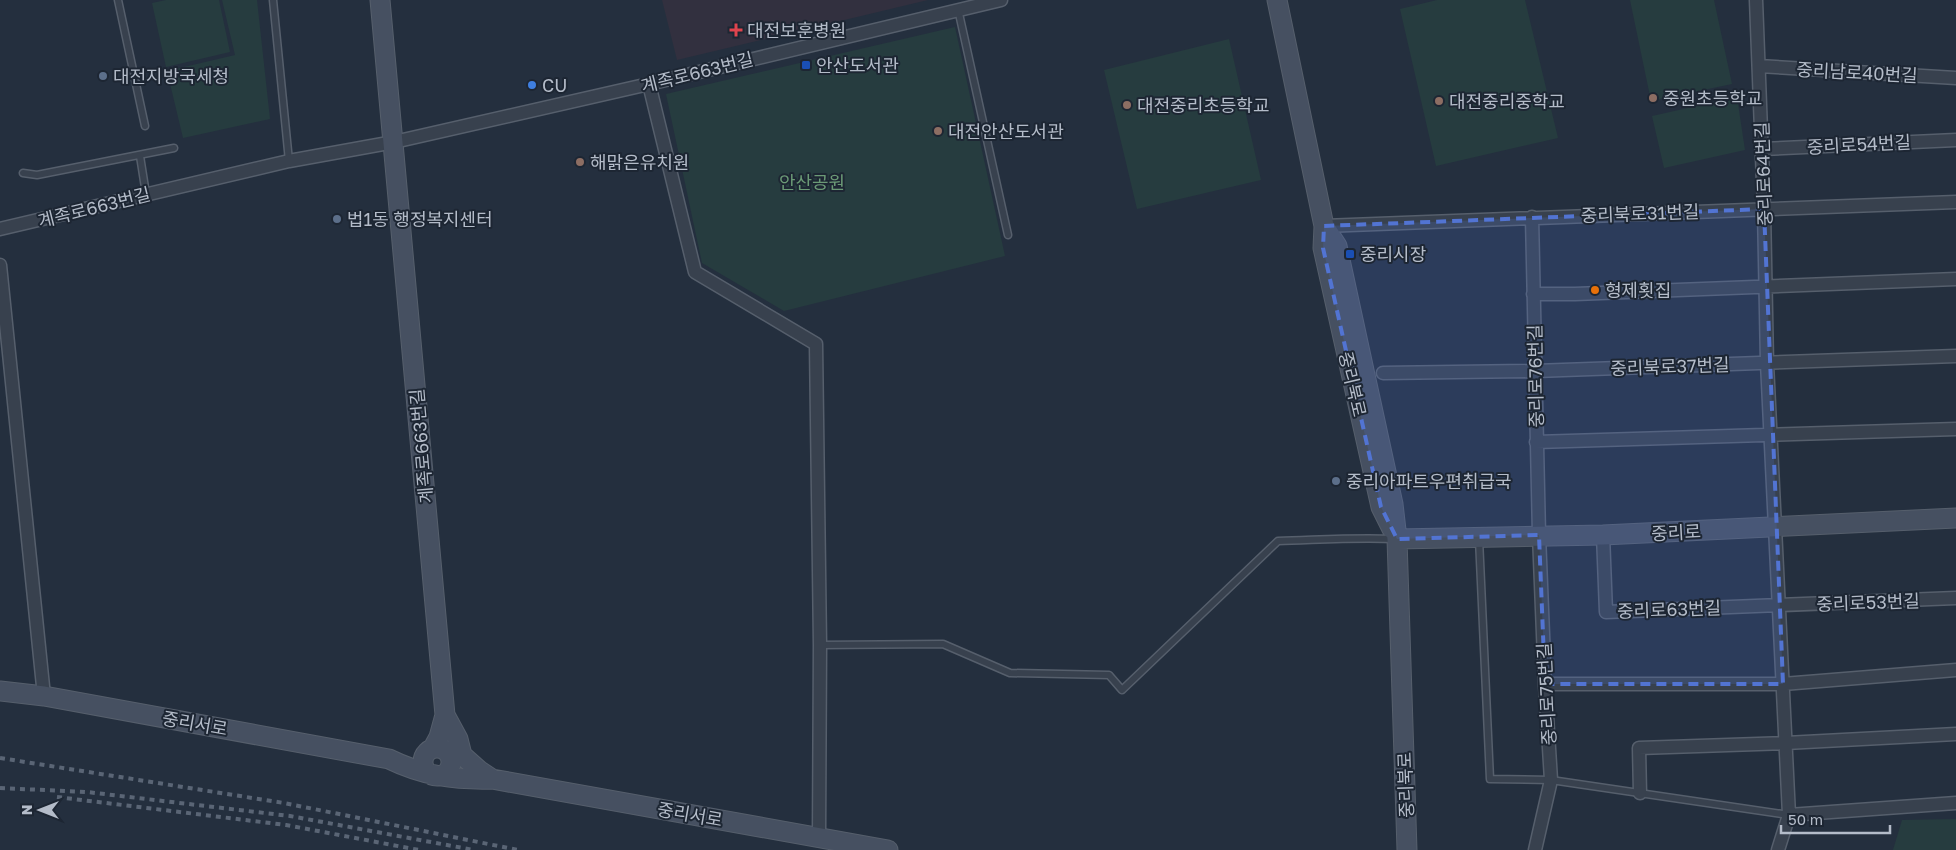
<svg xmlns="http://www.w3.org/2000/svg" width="1956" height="850" font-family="'Golos Text','Noto Sans KR',sans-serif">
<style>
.medical{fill:#32303f}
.green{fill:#263c3f}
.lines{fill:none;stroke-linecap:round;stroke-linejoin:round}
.lane-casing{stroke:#565f6c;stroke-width:9}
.street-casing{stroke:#565f6c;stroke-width:15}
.secondary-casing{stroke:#565f6c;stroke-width:21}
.lane{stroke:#38414e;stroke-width:6}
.street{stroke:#38414e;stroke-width:12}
.secondary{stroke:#465061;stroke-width:19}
.rail{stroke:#5a6575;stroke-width:4;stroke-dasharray:5 5;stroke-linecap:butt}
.marked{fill:#5274d3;fill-opacity:0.2;stroke:#5274d3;stroke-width:4;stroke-dasharray:10 6;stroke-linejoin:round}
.health-dot{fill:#e0444e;stroke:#1d2633;stroke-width:2}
.transit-dot{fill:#1a4fb4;stroke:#1d2633;stroke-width:2}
.service-dot{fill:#5c6f8a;stroke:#1d2633;stroke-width:2}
.shop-dot{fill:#3f7fe0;stroke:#1d2633;stroke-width:2}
.education-dot{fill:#8d6e63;stroke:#1d2633;stroke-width:2}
.food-dot{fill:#e8710a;stroke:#1d2633;stroke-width:2}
.labels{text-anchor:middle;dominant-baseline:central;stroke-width:4;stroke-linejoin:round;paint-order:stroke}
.poi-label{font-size:18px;fill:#b4bcc9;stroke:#1d2633;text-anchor:start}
.street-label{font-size:18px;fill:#b4bcc9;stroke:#1d2633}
.park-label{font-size:18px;fill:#6b9a76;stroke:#1d2633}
</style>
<rect width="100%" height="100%" fill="#242f3e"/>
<path class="medical" d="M662,0H928L677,60Z"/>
<path class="green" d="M166,0H219L230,52L166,67L152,3Z
M222,0H257L270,119L183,138L167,71L235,55Z
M1437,0H1525L1558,138L1436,166L1400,9Z
M1630,0H1714L1732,84L1651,101Z
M955,27L1005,256L784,311L702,263L666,94Z
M1229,39L1261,180L1137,209L1104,70Z
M1737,97L1745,150L1664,168L1652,116Z
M1956,819V850H1893L1902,820Z"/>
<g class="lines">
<defs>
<path id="lane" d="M118,0L145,126
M273,0L289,161
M958,9L1008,235
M140,156L146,194
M23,173L37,175L174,148
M1479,539L1490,779L1551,780L1789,815
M820,645L943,644L1010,673L1109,675L1122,690L1278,541C1317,540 1356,537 1395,539"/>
<path id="street" d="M1756,0L1764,209L1767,363L1789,815L1778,850
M1759,66L1956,78
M649,84L695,272L816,344L820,645L819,837
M1762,149L1956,140
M1532,217L1539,535L1545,684L1551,780L1535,850
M1324,226L1956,202
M0,229L289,161L394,142L649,84L1001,0
M0,265L44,696
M1533,294H1575L1956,279
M1383,373L1535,371L1956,356
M1536,442L1956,429
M1603,535L1606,612L1956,598
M1545,684H1783L1956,670
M1640,793L1639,748L1786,743L1956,734
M1789,815L1956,803"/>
<path id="secondary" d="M380,0L445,715L439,737L433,748
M1277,0L1324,226L1323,248L1381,507L1392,529
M1324,226L1337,246L1393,504L1397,539L1407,850
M1397,539L1603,535L1956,518
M0,691L44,696L389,759C424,776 454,780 492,779L888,850
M445,715L458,739L462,755L480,771L492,779
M423 762a14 14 0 1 1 28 0a14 14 0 1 1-28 0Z"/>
</defs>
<use href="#lane" class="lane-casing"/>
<use href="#street" class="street-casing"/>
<use href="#secondary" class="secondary-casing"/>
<use href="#lane" class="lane"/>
<use href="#street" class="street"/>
<use href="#secondary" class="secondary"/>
<path class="rail" d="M0,758L284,803L518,850
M0,788L87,792L290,816L474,850
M57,797L286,825L419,850"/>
</g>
<path class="marked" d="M1764,209L1783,684H1545L1539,535L1397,539L1381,507L1323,248L1324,226Z"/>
<path class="health-dot" d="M733.5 22.5h5v5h5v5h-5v5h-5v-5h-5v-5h5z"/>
<g class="transit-dot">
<rect x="801" y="60" width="10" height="10" rx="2.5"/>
<rect x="1345" y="249" width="10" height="10" rx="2.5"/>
</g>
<g class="service-dot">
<circle cx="103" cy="76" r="5"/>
<circle cx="337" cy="219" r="5"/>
<circle cx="1336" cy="481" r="5"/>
</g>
<circle class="shop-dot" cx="532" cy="85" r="5"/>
<g class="education-dot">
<circle cx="1653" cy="98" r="5"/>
<circle cx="1439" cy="101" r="5"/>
<circle cx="1127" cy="105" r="5"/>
<circle cx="938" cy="131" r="5"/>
<circle cx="580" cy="162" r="5"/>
</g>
<circle class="food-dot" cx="1595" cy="290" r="5"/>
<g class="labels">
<g class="poi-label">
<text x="747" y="30">대전보훈병원</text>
<text x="816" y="65">안산도서관</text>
<text x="113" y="76">대전지방국세청</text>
<text x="542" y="85">CU</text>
<text x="1663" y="98">중원초등학교</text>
<text x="1449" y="101">대전중리중학교</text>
<text x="1137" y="105">대전중리초등학교</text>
<text x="948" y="131">대전안산도서관</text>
<text x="590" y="162">해맑은유치원</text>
<text x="347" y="219">법1동 행정복지센터</text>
<text x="1360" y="254">중리시장</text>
<text x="1605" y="290">형제횟집</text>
<text x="1346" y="481">중리아파트우편취급국</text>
</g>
<g class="street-label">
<text transform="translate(697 72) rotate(-14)">계족로663번길</text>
<text transform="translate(1857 72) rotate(3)">중리남로40번길</text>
<text transform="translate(1859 144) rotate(-3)">중리로54번길</text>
<text transform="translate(1763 174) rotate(-92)">중리로64번길</text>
<text transform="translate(94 207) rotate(-14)">계족로663번길</text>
<text transform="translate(1640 213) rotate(-2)">중리북로31번길</text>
<text transform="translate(1670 366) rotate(-2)">중리북로37번길</text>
<text transform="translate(1535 376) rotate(-91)">중리로76번길</text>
<text transform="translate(1353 384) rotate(77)">중리북로</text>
<text transform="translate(421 446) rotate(-95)">계족로663번길</text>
<text transform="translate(1676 532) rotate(-3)">중리로</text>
<text transform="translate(1868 602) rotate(-2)">중리로53번길</text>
<text transform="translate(1669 609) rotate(-2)">중리로63번길</text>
<text transform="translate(1546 694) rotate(-93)">중리로75번길</text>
<text transform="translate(195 723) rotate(10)">중리서로</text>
<text transform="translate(1405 785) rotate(-92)">중리북로</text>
<text transform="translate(690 814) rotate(10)">중리서로</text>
</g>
<g class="park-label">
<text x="812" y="182">안산공원</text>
</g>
</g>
<g transform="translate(40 810) rotate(270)" stroke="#1d2633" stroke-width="4" paint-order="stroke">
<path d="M0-4L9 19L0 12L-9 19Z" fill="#b4bcc9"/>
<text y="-8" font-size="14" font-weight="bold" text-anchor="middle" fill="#b4bcc9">N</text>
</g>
<path d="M1781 825v8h109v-8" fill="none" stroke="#b4bcc9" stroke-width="2.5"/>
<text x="1788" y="825" font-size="15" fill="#b4bcc9" stroke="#1d2633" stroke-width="4" paint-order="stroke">50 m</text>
</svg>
